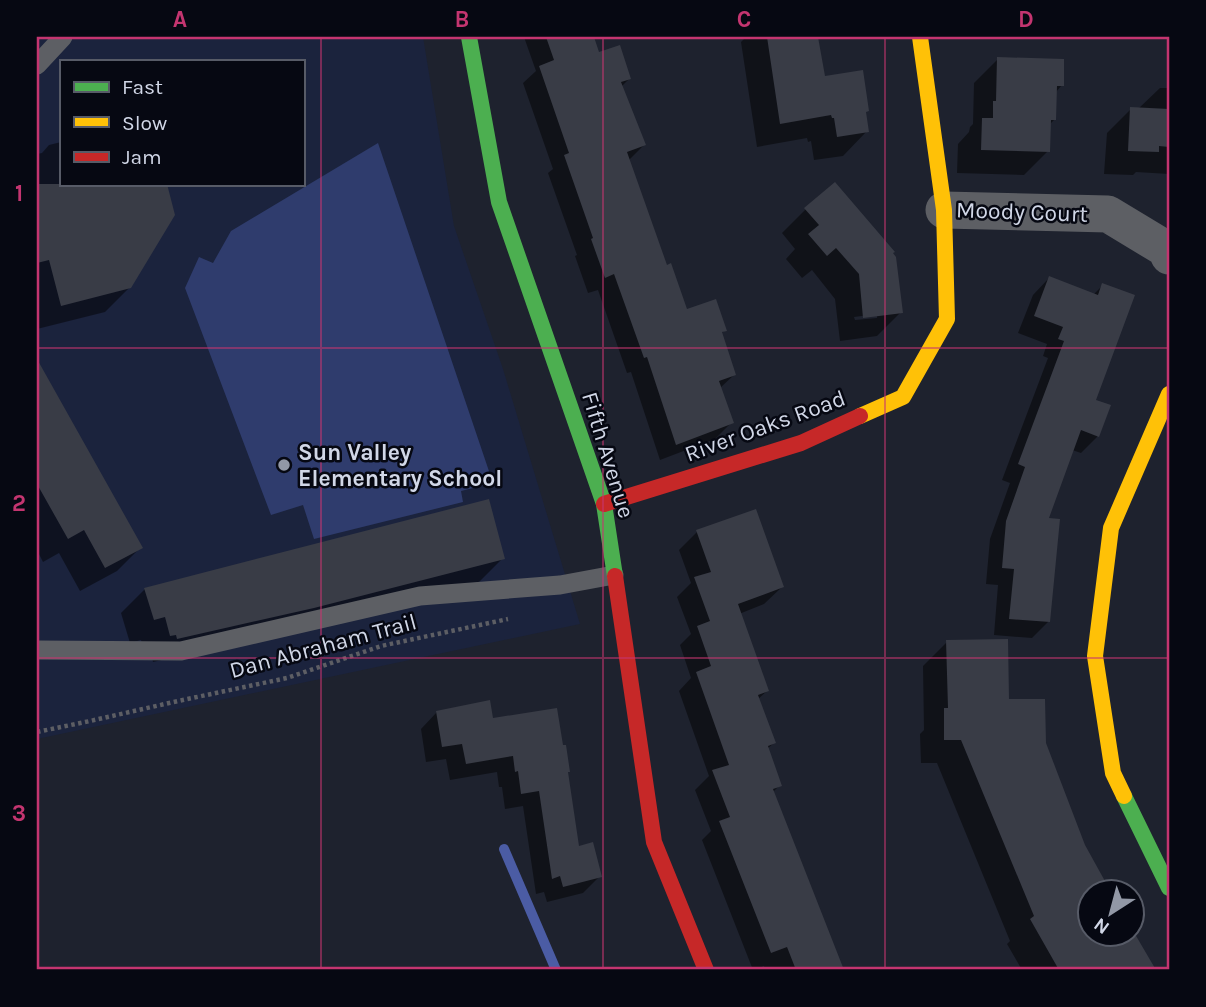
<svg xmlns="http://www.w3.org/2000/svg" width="1206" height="1007" font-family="Karla,sans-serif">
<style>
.built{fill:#1b233d;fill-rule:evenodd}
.green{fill:#2f3c6d}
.shadow{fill:#0007;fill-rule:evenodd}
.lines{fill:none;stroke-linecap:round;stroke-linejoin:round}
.stream{stroke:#4b5ca4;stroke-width:10}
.building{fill:#393c46}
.path{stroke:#5d5e64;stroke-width:4.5;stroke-dasharray:3.5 3.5;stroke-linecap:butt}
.lane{stroke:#5d5f64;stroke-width:19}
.street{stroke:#5d5f64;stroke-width:37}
.fast{stroke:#4caf50;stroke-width:16}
.slow{stroke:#ffc107;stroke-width:16}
.jam{stroke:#c62828;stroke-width:16}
.grid{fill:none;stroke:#c43570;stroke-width:2;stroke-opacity:0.55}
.poi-dot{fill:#9298a6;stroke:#060812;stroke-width:2.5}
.labels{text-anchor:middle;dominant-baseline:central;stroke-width:5;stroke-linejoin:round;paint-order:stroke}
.street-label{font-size:23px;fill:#d1d7e7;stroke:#060812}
.poi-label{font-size:23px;font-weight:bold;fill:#d1d7e7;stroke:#060812;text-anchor:start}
.neatline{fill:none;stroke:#c43570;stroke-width:2.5}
.grid-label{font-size:23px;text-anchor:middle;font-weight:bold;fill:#c43570}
</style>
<rect width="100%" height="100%" fill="#1e222e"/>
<path class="built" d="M37,37H423L454,226L503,369L580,624L37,739ZM61,61H303V184H61Z"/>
<path class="green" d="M378,143L493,483L461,491L463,502L314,539L303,505L271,515L185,288L199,257L213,263L231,231Z"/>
<path class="shadow" d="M524,37H592L598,54L629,79L621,87L644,145L628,161L666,267L686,311L725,330L720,334L734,375L720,388L732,422L715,439L660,460L631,372L627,373L598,290L588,293L575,256L577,255L548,173L553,169L523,83L536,71Z
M746,37H817L823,78L864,114L867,131L843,156L814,160L811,141L808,142L807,138L757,147L741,42Z
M998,59L1062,85L1056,92L1055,119L1049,125L1048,151L1024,175L957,173L958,144L969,132L970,127L973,124L974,83Z
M1160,88H1169V174L1136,172L1133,175L1104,174L1107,133L1131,109H1138Z
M61,142V184H165L173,215L130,287L105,312L37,329V154L42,153L49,145Z
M806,209L901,312L877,336L840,341L835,299L812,270L802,278L786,259L795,249L782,233ZM877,314V318L855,320L854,317Z
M1049,278L1093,295L1103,285L1094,401L1109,406L1097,437L1081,453L1072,450L1046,519L1048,622L1032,638L994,635L998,585L986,584L990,539L1010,483L1002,480L1048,358L1043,356L1047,344L1018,333L1033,295Z
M37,362L141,547L117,571L80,591L59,553L43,562L37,550Z
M697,532L782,587L764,604L739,614L767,691L758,699L774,743L767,749L780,785L772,793L842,970H765L764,966L753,970L702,840L711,831L695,790L709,776L679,691L691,678L680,645L691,634L677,597L691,583L679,550Z
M503,558L479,582L289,631L153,662L152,658L146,659L141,640L130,643L121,613L145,589Z
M947,642L1007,701L1044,743L1090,892V934H1132L1150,963L1144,970H1022L1007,944L1010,941L937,763H921L920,734L924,730L923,666Z
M437,712L491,720L567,773L578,848L600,876L583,893L547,902L544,892L536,894L523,806L505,809L502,787H499L497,772L450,780L446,759L426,762L421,729Z"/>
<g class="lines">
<path class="stream" d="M504,849L556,970"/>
</g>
<path class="building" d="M546,37H594L599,52L620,45L631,79L621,82L646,145L627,152L667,265L671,263L687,309L716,299L727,331L722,332L736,375L719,381L734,423L676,445L647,357L644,358L614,274L605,278L591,239L593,238L564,155L569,153L539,66L554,60Z
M767,37H818L825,76L863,70L869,111L866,112L869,132L837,137L834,118H832L831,115L780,124Z
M997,57L1064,59V86H1057L1056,120H1051L1050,152L981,150L982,118H993V101H996Z
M1130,107L1169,109V147L1159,146V152L1128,151Z
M835,182L895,252L893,253L896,257L903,313L863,318L859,274L836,248L827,256L808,234L819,225L804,208Z
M37,184H167L175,215L131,288L61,306L49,260L37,263Z
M1049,276L1098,295L1102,283L1135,295L1096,400L1111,405L1099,437L1081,430L1049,518L1060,519L1050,622L1009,619L1014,569L1002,568L1006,521L1025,467L1018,464L1064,341L1058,339L1063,327L1034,316Z
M37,359L143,548L105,568L84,530L68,539L37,484Z
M489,499L505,559L314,608L177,639L176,635L170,636L165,617L154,620L144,588Z
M756,509L784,587L738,604L769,691L758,695L776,743L768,746L782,786L773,789L844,970H796L787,947L771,953L719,821L730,817L712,770L729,765L696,672L711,666L697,626L710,621L694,577L711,572L696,530Z
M1008,639L1009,699H1045L1046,743L1085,845L1111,892H1090V934H1132V929L1156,970H1059L1030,919L1034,916L961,740H944V708H948L946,640Z
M490,700L493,718L557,708L563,745H566L570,772H568L579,846L593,842L602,877L563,887L560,876L552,879L539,791L521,794L518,771L515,772L513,756L466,764L462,744L442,747L436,711Z"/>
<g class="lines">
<path class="path" d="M37,732L90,721L178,701L287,678L381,646L508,619"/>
<path class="lane" d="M37,65L63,37
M37,650L181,651L420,596L560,585L614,575"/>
<path class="street" d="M944,210L1108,214L1166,249L1169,256"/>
<path class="fast" d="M469,37L499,202L604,504L615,576
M1124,796L1169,888"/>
<path class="slow" d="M860,416L903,397L947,319L944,210L920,37
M1124,796L1113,773L1095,656L1111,528L1169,394"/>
<path class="jam" d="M604,504L801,443L860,416
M615,576L654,842L706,970"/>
</g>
<path class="grid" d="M321,37V970M603,37V970M885,37V970M37,348H1169M37,658H1169"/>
<circle class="poi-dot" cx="284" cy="465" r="7"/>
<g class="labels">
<g class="street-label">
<text transform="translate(1022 212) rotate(2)">Moody Court</text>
<text transform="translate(765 426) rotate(-20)">River Oaks Road</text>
<text transform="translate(608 455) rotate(73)">Fifth Avenue</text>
<text transform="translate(323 646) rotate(-15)">Dan Abraham Trail</text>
</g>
<g class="poi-label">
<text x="298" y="452">Sun Valley<tspan x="298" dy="26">Elementary School</tspan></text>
</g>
</g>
<rect width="1206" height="1007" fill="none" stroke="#060812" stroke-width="77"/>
<rect x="60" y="60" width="245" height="126" fill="#060812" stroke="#575b67" stroke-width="2"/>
<rect x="74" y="82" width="35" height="10" fill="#4caf50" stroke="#575b67" stroke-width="2"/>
<text x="122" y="94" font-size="21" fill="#d1d7e7">Fast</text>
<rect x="74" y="117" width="35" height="10" fill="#ffc107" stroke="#575b67" stroke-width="2"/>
<text x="122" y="130" font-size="21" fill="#d1d7e7">Slow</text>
<rect x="74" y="152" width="35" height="10" fill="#c62828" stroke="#575b67" stroke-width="2"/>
<text x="122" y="164" font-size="21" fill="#d1d7e7">Jam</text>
<g transform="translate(1111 913) rotate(216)"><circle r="33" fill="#060812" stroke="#575b67" stroke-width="2"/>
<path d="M0-5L12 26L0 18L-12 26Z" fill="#9298a6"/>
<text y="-10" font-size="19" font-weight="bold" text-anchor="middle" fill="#d1d7e7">N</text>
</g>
<rect x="38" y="38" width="1130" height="930" class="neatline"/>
<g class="grid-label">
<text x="180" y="27">A</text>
<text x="462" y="27">B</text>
<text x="744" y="27">C</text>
<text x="1026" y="27">D</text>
<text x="19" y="201">1</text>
<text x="19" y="511">2</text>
<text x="19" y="821">3</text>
</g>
</svg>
